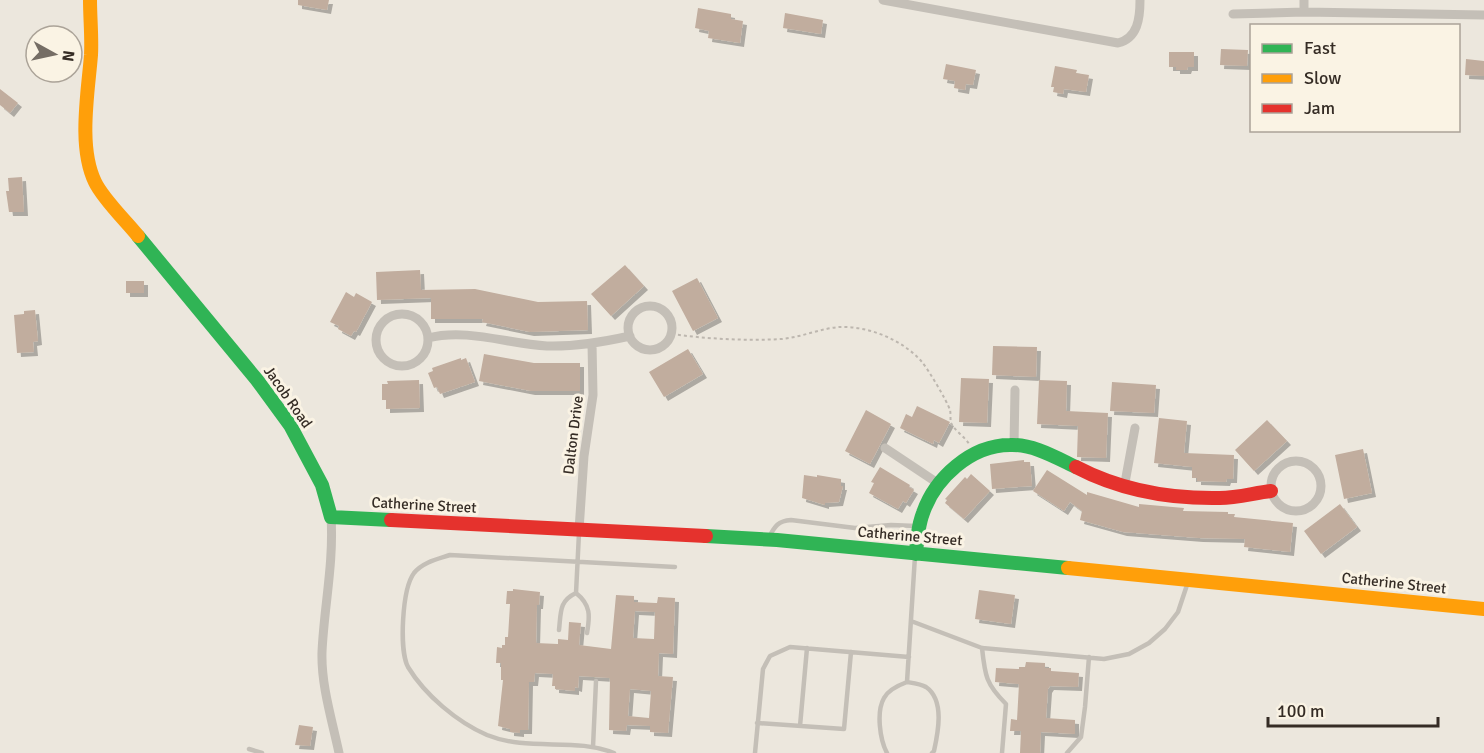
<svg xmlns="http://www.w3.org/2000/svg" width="1484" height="753" font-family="Signika,sans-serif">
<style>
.building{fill:#c1ad9e;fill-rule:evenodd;filter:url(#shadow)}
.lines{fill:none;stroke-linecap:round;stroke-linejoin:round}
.path{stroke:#bdb7af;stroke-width:2;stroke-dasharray:3 3;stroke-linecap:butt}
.lane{stroke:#c4bfb7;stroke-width:4.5}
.street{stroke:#c4bfb7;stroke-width:9}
.fast{stroke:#30b455;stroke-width:14}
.slow{stroke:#ff9f0a;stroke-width:14}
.jam{stroke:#e5322d;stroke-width:14}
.labels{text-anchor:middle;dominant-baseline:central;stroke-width:6;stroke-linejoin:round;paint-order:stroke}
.street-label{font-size:15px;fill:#352c25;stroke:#faf3e4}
</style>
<defs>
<filter id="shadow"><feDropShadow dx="4" dy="4" stdDeviation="0" flood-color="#0004"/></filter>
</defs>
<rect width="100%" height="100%" fill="#ece7dd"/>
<path class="building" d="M298,0H329L327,10L298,5Z
M698,8L731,14V19L743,21L740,43L708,38L709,31L695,28Z
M785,13L823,20L821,34L783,28Z
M1221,49L1248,50L1247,66L1220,65Z
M1169,52H1194V67H1188L1187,70H1176V67H1169Z
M1466,59L1484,61V76L1465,75Z
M946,64L976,70L973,85L966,84L965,90L954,88L955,81L943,79Z
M1055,66L1077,70L1076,73L1089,75L1086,92L1064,89L1063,94L1053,92L1054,87H1051Z
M0,89L18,103L10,113L0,105Z
M22,177L24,212H9L6,191H9L8,178Z
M625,265L644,286L611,316L591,294Z
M420,270L421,290L475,289L538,302L587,301L588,330L530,332L482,322L483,319H431V298L377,300L376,272Z
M697,278L718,318L693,331L672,291Z
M126,281H144V293H126Z
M346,292L354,297L356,293L372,302L356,332L354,331L351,336L338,329L339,326L330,322Z
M35,310L38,341L33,342L34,352L17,353L14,315L24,314V311Z
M993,346L1037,347L1036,377L992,375Z
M688,349L703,374L664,397L649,372Z
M484,354L534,363H580V391H531L479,381Z
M461,358V360L466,358L475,382L440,394L437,387L434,388L428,373L433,371L432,368Z
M961,378L989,379L987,423L959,422Z
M419,380L420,408L386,409V400H382V384H388L387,381Z
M1039,380L1067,381L1066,411L1108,413L1106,458L1077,457L1078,426L1037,424Z
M1112,382L1156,385L1154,413L1110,411Z
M917,406L950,422L939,443L934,440L933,444L900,428L906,414L912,417Z
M866,410L891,424L870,464L845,451Z
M1159,418L1187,421L1184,453L1234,455L1233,479H1227L1226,482L1197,481V478H1192V467L1154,463Z
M1267,420L1287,441L1254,471L1235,450Z
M1363,449L1372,493L1344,499L1335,455Z
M1024,460V462H1030L1032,486L992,489L990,464Z
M880,467L910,485L909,487L914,490L906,503L903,501L898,509L869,493L874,483L871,482Z
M1047,470L1087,495V492L1139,507V504L1184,508L1183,511L1228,512V514H1235L1234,517L1293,523L1290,552L1244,547L1245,539L1199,538L1123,532L1080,520L1082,511L1070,502L1064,511L1033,491Z
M971,474L990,491L964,519L945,503L947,500L945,499L965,477L967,479Z
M804,475L817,477V475L841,479V486H843L839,502L825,503V505L802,498Z
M1340,504L1357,527L1321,554L1304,531Z
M513,589L540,592L539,605H537L536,643L558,644V639L568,640L569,622L581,623L579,645L611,649L616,595L634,596V602L656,603H657L658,597L675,598L673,654L659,653L658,676L673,677L668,733L650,732V726L627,725L626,731L609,730L610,678L579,676L578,688L575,687V691L555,689V686H552L553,674L535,673L534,682H529L528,730H520V733L510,732V729L498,726L503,680H501V663H496L497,647L502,648V645H505V637H508L510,604H506L507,591H513ZM635,611L655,612L654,639L633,638ZM630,689L651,691L649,718L628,716Z
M979,590L1015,595L1011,624L975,619Z
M1026,662L1045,663V668H1051V671L1079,673L1078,687L1050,686L1048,689L1046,718L1075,720V734L1041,732L1040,753H1020L1021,731H1010L1011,719L1017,720L1019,684L995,682L996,668L1019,669V667H1025Z
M299,725L313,727L310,746L295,745Z"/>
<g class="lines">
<path class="path" d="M672,334C708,339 745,341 782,339C802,337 822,328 840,327C869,326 903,340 922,362C928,369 947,401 950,410C951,414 950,419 951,423C954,430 965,437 969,444"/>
<path class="lane" d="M769,537C775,526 778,521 791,520L855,528L891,525L916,526
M576,593L579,533
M576,593C591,605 590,616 587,633
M911,621L982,648L1104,659L1129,654L1149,643L1165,629L1178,612L1188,582
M559,630C561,612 559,601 576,593
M982,648C985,676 986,684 1006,704L1002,753
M907,682L915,556
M757,723L844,729L851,652
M800,726L807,648
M593,747L596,681
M249,749L262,753
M614,753C575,737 529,752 487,735C457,722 425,695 408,667C399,650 402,589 414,573C423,562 438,559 450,555L675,567
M755,753L763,669L770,656L790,647L909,657
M887,753C880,740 876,712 884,698C888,690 899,685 907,682C913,683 921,684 926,687C945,700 938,733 934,751L932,753
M1067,753L1081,737L1085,707L1089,657"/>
<path class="street" d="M883,0L1118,43C1138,38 1140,18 1140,0
M1304,0V12
M1233,14L1304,12L1484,15
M628 328a22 22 0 1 1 44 0a22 22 0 1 1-44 0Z
M376 340a26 26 0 1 1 52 0a26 26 0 1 1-52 0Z
M428,338C467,328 508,344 547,346C575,347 603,342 630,336
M1014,445L1015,390
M885,448L939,484
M1271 486a25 25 0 1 1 50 0a25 25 0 1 1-50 0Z
M1124,488L1135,428
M331,517C334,563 324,607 322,652C321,685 332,720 339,753
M579,530L584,456L593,395L592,343"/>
<path class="fast" d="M138,236L257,380L290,425L322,485L331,517L391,520
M706,536L777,540L1068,568
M916,554C917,540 918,526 923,513C935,478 971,445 1010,445C1033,444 1055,457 1076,467"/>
<path class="slow" d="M90,0C90,18 92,37 91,55C88,93 78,147 95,182C103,199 126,221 138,236
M1068,568L1484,609"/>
<path class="jam" d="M1076,467C1120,490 1170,499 1220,498C1237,498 1254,493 1271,491
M391,520L706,536"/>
</g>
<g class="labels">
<g class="street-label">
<text transform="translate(288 397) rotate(55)">Jacob Road</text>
<text transform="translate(573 435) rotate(-83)">Dalton Drive</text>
<text transform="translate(424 505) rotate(3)">Catherine Street</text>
<text transform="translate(910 536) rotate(5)">Catherine Street</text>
<text transform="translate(1394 583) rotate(6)">Catherine Street</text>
</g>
</g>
<rect x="1250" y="24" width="210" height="108" fill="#faf3e4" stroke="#aba398" stroke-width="1.5"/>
<rect x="1262" y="44" width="30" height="9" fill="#30b455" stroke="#aba398" stroke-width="1.5"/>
<text x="1304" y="54" font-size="18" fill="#352c25">Fast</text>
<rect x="1262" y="74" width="30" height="9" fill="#ff9f0a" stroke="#aba398" stroke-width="1.5"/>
<text x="1304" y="84" font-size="18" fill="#352c25">Slow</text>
<rect x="1262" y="104" width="30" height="9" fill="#e5322d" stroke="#aba398" stroke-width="1.5"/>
<text x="1304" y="114" font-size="18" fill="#352c25">Jam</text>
<g transform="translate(54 54) rotate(98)"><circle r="28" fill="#faf3e4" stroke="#aba398" stroke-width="1.5"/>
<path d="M0-4.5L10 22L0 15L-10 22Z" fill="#756d65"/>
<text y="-9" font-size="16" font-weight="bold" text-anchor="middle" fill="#352c25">N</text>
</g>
<path d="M1268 717v9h170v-9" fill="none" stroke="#352c25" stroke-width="3"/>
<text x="1277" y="717" font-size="18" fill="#352c25" stroke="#faf3e4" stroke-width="4.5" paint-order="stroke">100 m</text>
</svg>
